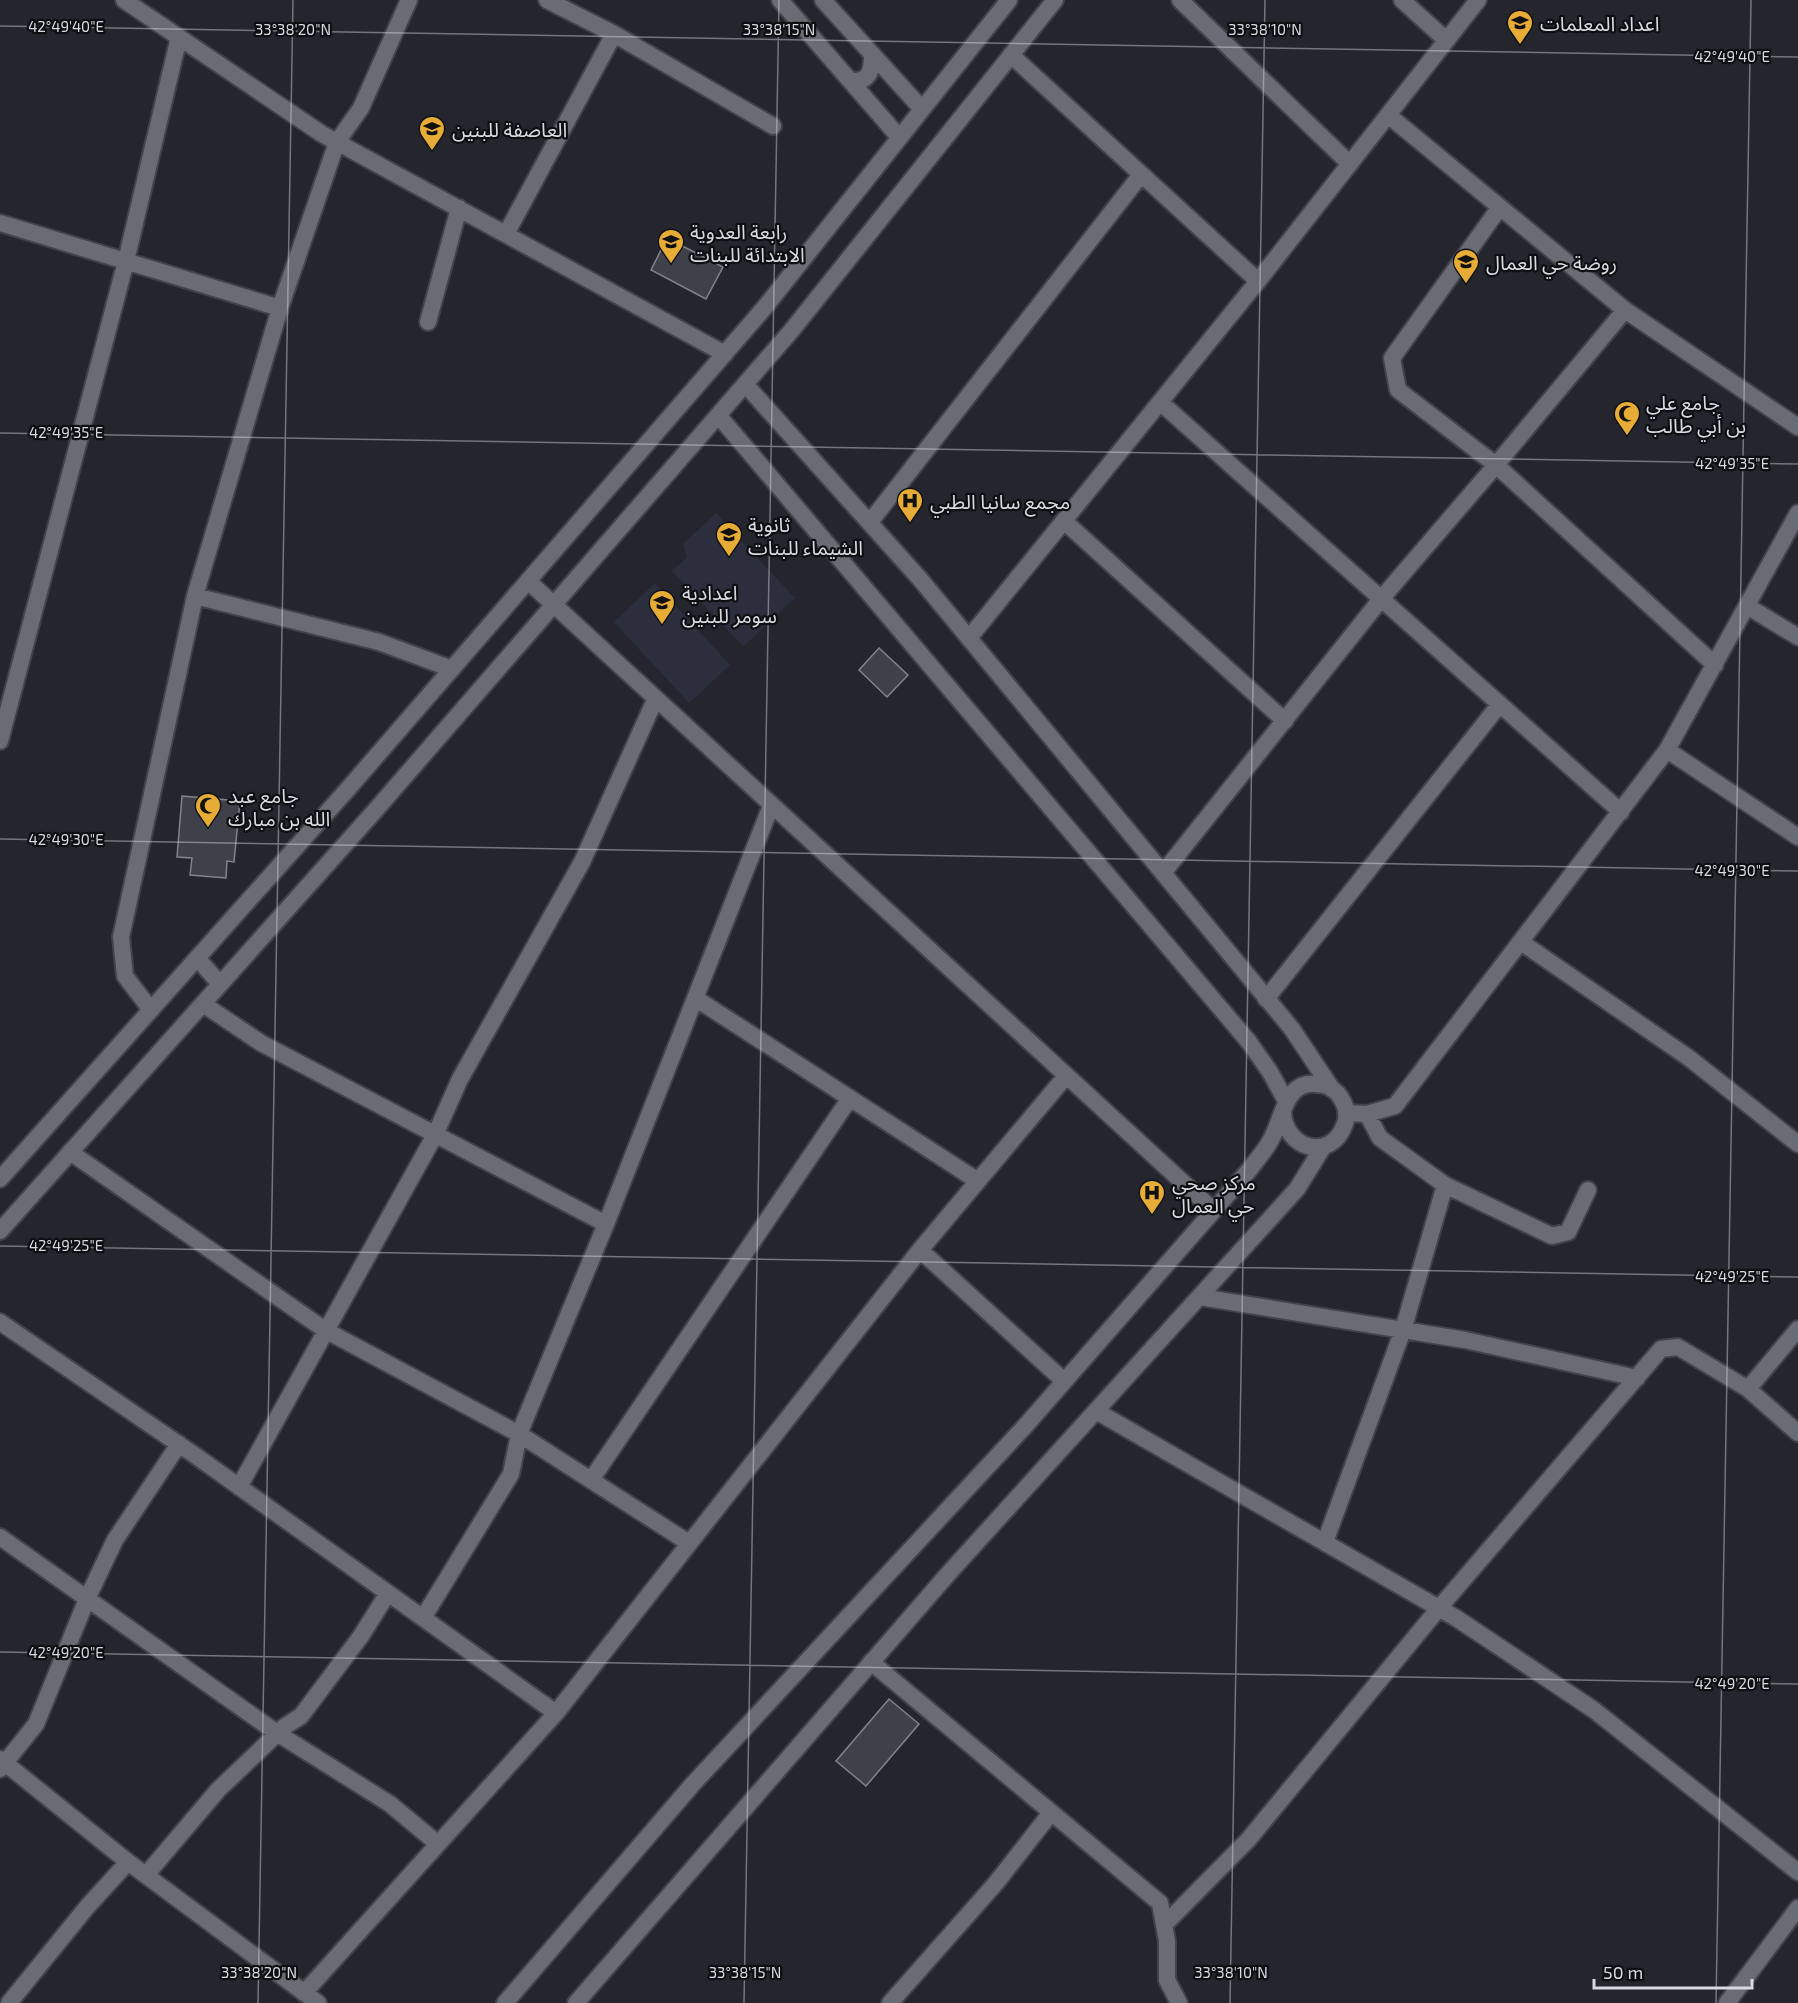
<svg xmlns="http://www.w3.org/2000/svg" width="1798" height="2003" font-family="'Exo 2','Noto Sans Arabic',sans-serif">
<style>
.built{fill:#2b2e3c}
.building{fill:#3f414a;stroke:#81838d;stroke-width:1.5}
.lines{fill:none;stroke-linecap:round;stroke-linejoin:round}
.minor-casing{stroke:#42434a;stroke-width:20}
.tertiary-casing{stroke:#42434a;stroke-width:20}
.minor{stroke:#6a6c75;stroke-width:16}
.tertiary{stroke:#6a6c75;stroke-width:16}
.ticks{fill:none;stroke:#d8dadf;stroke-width:1.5;stroke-opacity:0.45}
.labels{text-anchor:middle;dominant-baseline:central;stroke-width:4.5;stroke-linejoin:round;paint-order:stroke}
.poi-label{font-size:20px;fill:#d8dadf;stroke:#0e0f12;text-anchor:start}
.ticks-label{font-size:15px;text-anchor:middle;fill:#d8dadf;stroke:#0e0f12;stroke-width:4.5;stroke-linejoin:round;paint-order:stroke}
</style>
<rect width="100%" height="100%" fill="#24252d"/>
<path class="built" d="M716,513L795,598L743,647L672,571L687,557L683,544Z
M655,583L730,665L689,703L614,622Z"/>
<path class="building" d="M667,238L723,267L706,299L651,270Z
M879,648L908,675L887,697L859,670Z
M182,796L240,801L234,862L227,861L226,878L190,875L192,858L177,857Z
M889,1699L919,1724L866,1786L836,1761Z"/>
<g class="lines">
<defs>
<path id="minor" d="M124,0L322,134L725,354
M547,0L614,34L773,126
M780,0L899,137
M823,0L922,109
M1180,0L1350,164
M1402,0L1446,40
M1011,55L1258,281
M851,81C870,82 872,71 872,54
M1388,115L1625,310L1798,427
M0,223L280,308
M506,234L614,34
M1625,310L1496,465L1715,665
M428,322L459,208
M1160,402L1621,812
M1064,521L1285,721
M870,522L1140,176
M528,581L1213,1210
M195,596L379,642L452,669
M1747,606L1798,637
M969,638L1258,281L1478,0
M0,741L126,261L179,37
M1667,750L1798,837
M1163,873L1381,599L1496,465L1398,390L1392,358L1500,207
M1521,942L1689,1058L1798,1144
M197,958L220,984
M695,998L978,1181
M1266,999L1500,704
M203,1004L261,1043L606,1224
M151,1010L125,976L121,937L195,596L280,308L337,142L361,108L409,0
M1346,1113L1367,1114L1395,1106L1667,750L1798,513
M70,1152L325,1330L519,1434L689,1543
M1445,1185L1552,1236L1568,1232L1588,1190
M920,1250L1064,1381
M1200,1297L1465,1340L1637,1378
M0,1322L196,1456L556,1713
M1748,1389L1798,1329
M1096,1411L1456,1618L1594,1710L1798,1872
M591,1480L850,1098
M239,1487L435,1135L460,1079L582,862L655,700
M0,1537L277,1733L390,1804L438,1844
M1325,1542L1403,1330L1445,1185L1380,1138L1367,1114
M423,1618L511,1474L519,1434L606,1224L771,806
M871,1662L1160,1903L1167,1941V1980L1179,2003
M0,1759L128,1862L318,2003
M0,1769L36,1724L87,1599L115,1540L179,1444
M146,1875L218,1790L284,1727L301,1716L361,1636L388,1593
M1164,1925L1248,1840L1439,1608L1661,1349L1678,1347L1748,1389L1798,1433
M304,1993L556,1713L920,1250L1066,1076
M9,2003L87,1907L128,1862
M890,2003L996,1883L1050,1814
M1727,2003L1798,1908"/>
<path id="tertiary" d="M745,384L920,579L1292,1029L1332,1089
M718,415L1249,1042L1270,1072L1286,1101
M0,1179L347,790L765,307L1009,0
M0,1231L373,813L792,330L1055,0
M505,2003L692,1785L1027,1424L1250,1169C1256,1160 1264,1152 1269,1143C1283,1122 1283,1081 1316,1084C1327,1084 1337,1090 1342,1100C1347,1108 1348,1118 1344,1126C1330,1162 1285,1149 1283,1112
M576,2003L948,1574L1297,1189L1323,1147"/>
</defs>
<use href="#minor" class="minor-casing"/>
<use href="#tertiary" class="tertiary-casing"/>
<use href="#minor" class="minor"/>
<use href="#tertiary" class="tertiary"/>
</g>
<path class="ticks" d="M0,26L1798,57M0,433L1798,464M0,839L1798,871M0,1246L1798,1277M0,1652L1798,1684M258,2003L293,0M744,2003L779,0M1230,2003L1265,0M1716,2003L1751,0"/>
<defs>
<symbol id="school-pin" viewBox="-11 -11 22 30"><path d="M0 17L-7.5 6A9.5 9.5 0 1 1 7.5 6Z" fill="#e6ac36" stroke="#0e0f12"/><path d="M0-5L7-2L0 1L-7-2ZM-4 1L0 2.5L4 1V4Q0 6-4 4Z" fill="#111"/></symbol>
<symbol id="mosque-pin" viewBox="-11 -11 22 30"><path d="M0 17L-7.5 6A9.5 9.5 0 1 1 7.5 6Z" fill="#e6ac36" stroke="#0e0f12"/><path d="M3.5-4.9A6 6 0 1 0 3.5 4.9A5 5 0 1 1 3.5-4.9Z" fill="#111"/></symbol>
<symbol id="hospital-pin" viewBox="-11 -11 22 30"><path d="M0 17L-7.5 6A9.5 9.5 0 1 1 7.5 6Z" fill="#e6ac36" stroke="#0e0f12"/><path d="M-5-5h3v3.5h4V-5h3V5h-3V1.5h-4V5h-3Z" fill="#111"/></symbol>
</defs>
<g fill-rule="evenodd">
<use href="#school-pin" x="1505" y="8" width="30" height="40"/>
<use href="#school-pin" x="417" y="114" width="30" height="40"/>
<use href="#school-pin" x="656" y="227" width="30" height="40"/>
<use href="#school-pin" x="1451" y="247" width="30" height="40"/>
<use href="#mosque-pin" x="1612" y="399" width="30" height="40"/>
<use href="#hospital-pin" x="895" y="486" width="30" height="40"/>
<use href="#school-pin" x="714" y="520" width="30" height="40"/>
<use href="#school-pin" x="647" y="588" width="30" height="40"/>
<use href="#mosque-pin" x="193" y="791" width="30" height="40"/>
<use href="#hospital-pin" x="1137" y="1178" width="30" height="40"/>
</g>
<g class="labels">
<g class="poi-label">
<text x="1540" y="23">اعداد المعلمات</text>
<text x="452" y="129">العاصفة للبنين</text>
<text x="690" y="231">رابعة العدوية<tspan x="690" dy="23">الابتدائة للبنات</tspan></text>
<text x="1486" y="262">روضة حي العمال</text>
<text x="1646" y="402">جامع علي<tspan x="1646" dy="23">بن أبي طالب</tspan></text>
<text x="930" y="501">مجمع سانيا الطبي</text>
<text x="748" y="524">ثانوية<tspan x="748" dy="23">الشيماء للبنات</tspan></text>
<text x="682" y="592">اعدادية<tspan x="682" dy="23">سومر للبنين</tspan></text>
<text x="228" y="795">جامع عبد<tspan x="228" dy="23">الله بن مبارك</tspan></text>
<text x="1172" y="1182">مركز صحي<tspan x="1172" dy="23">حي العمال</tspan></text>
</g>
</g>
<g class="ticks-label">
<text x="66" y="32">42°49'40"E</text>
<text x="293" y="35">33°38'20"N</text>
<text x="779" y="35">33°38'15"N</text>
<text x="1265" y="35">33°38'10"N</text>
<text x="1732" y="62">42°49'40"E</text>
<text x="66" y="438">42°49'35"E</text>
<text x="1732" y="469">42°49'35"E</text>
<text x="66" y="845">42°49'30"E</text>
<text x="1732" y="876">42°49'30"E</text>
<text x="66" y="1251">42°49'25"E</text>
<text x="1732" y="1282">42°49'25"E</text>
<text x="66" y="1658">42°49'20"E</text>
<text x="1732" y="1689">42°49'20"E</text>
<text x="259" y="1978">33°38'20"N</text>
<text x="745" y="1978">33°38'15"N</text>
<text x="1231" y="1978">33°38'10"N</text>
</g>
<path d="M1594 1979v9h158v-9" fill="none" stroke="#d8dadf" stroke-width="3"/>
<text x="1603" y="1979" font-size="18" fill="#d8dadf" stroke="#0e0f12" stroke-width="4.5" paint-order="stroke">50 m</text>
</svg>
